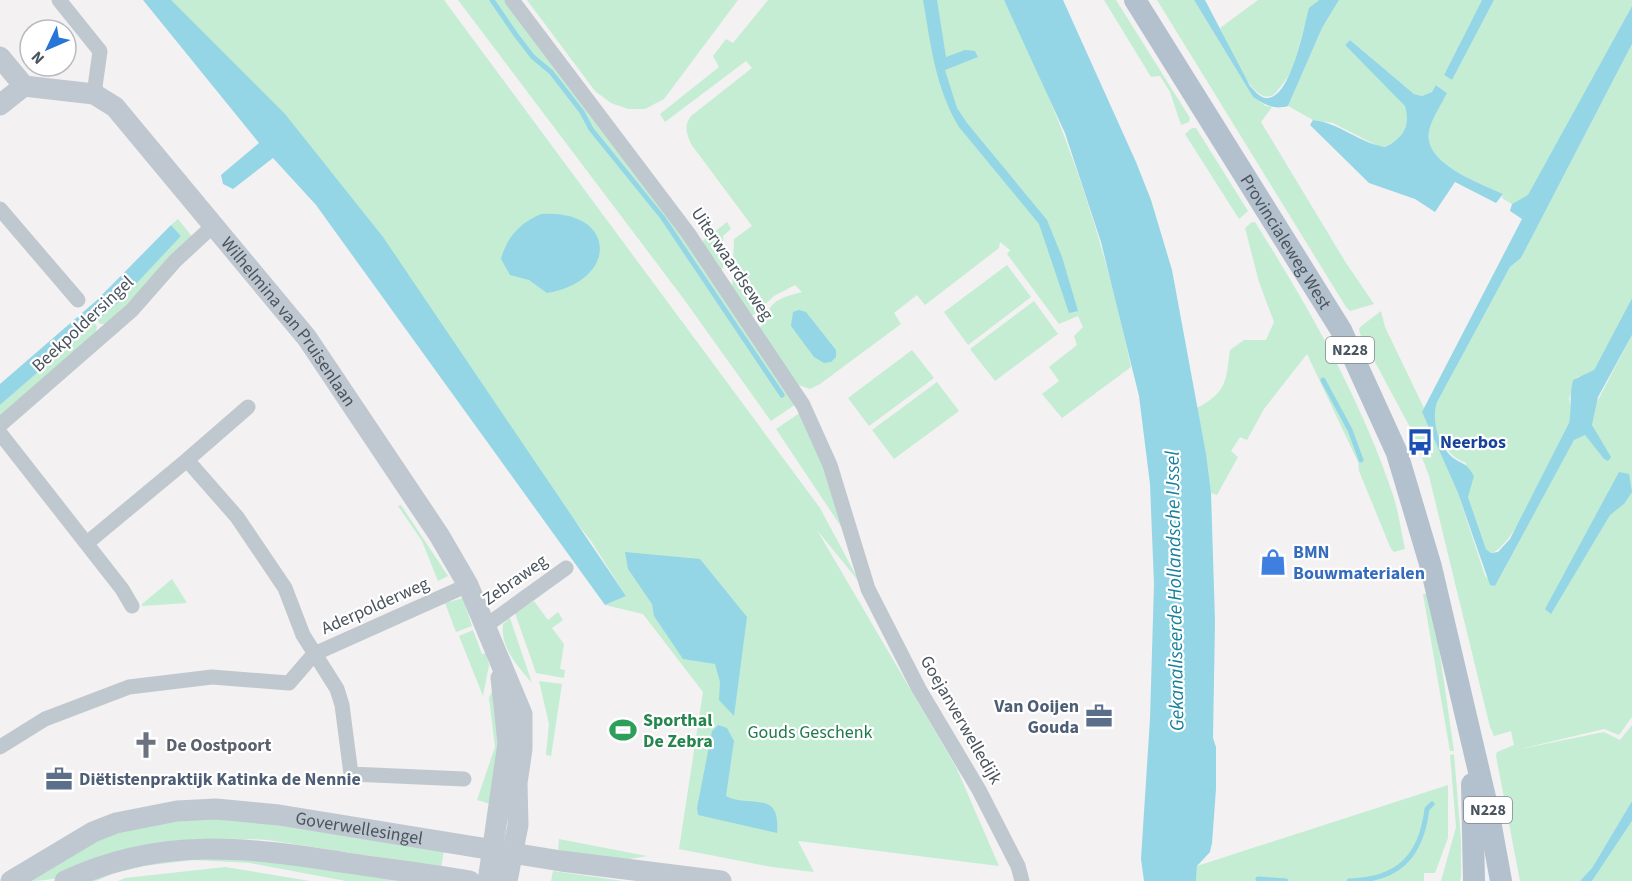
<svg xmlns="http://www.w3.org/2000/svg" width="1632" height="881" font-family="'Source Sans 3',sans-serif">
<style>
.green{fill:#c4edd4}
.water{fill:#94d6e6}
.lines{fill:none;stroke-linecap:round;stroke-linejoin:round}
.stream{stroke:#94d6e6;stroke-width:5}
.street{stroke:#c0c8cf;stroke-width:15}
.secondary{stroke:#bfc8d1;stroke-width:21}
.primary{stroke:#b3c1ce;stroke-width:22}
.labels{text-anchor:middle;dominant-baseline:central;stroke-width:4.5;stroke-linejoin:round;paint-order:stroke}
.shield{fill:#fff;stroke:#80878e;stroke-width:1.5}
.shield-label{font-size:16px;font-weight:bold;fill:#4a545e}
.street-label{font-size:18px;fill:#4a545e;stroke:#fff}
.transit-label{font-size:18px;font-weight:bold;fill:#164399;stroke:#fff;text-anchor:start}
.shop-label{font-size:18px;font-weight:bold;fill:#366cbe;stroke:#fff;text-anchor:start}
.service-label{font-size:18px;font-weight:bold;fill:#4e5e75;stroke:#fff;text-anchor:end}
.leisure-label{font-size:18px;font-weight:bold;fill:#27864d;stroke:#fff;text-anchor:start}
.park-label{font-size:18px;fill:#1f7b4d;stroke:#fff}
.worship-label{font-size:18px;font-weight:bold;fill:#5b616d;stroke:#fff;text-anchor:start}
.water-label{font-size:20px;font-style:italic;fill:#17819d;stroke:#fff}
</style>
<rect width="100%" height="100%" fill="#f3f1f1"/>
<path class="green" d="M158,0H444L820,508L860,583L817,530L956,767L999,866L798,841L814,872L772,867L679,849L703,692L643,614L605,605L626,596L591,541Z
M458,0H506L669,216L796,404L771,421L683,298Z
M527,0H738L664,99L645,109H628L611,103L595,91Z
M768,0H1004C1065,121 1103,235 1131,367L1062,418L1042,394L1059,381L1049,367L1077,345L1074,336L1083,327L1078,316L1059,324L1007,254L1010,250L1000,242L999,248L925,305L917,295L894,313L901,324L820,384L810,389L793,383L758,329C769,320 764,318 770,308C777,297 792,295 802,292L795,285L774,296L751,317L732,290L734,239L752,226L691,144C686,132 684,126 691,116L752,68L746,61L665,122L660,114L719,67L713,56L726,39L733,43Z
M1104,0H1116L1190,118L1189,122L1181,125L1170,92L1160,76L1151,77Z
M1157,0H1194L1253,97L1266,106L1272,107L1261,122L1346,263L1374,304L1350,311L1346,307Z
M1258,0H1319C1305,8 1299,55 1291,72C1288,78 1282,84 1278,90C1257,119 1228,44 1220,28Z
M1339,0H1482L1444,75L1452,80L1494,0H1632V6L1528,196L1512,204L1502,198L1503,194C1480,183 1423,164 1429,131C1432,118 1440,105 1447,93L1437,85L1432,92L1422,96L1414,94L1350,40L1345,45L1406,106C1411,126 1403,138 1385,147L1378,146L1333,123L1313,120L1288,106L1322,28Z
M1632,44V298L1594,370L1585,376L1577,377L1569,398L1571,411L1569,423C1556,450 1516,546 1491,553L1486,549L1468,497L1466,463C1443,454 1429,426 1436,402L1510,267L1521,258Z
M1192,128H1196L1248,211L1239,219L1185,134Z
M178,219L193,238L107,324H100L97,320L121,300L181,236L171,225Z
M727,222L731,229L723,236V268L719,272L700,243Z
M1252,222H1255C1309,308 1361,399 1393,495C1399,513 1401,532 1405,549L1394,552L1391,549L1359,471L1358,462L1307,354L1264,409L1247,440L1240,437L1231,451L1238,457L1217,495L1211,493L1197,408C1227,392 1226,381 1230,350L1244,340H1266L1274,322L1259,282L1245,228Z
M1007,265L1031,297L968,345L944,312Z
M1034,301L1058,334L995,381L970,349Z
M1381,311L1385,327L1424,408L1422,412L1458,493L1485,576L1495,586L1574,439L1585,434L1604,459L1592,425L1596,404L1632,335V717L1619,735L1604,729L1515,750L1604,732L1620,740L1632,725V801L1592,868L1580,881H1520L1496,756L1497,752L1514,745L1511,731L1494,736L1490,727L1429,476L1412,431L1360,334L1359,328Z
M94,323L97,326L96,333L0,417V405Z
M912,350L934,378L869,426L848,398Z
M937,382L959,411L894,459L872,430Z
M801,412L813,429L846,534L776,429Z
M401,505L448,576L438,581L422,541L398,506Z
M172,579L187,603L142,606V604Z
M1431,593L1454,751H1450L1423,594Z
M463,598L472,626L456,632L445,603Z
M534,601L548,620L558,612L563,620L552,628L564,644L560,669L565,670L564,678L536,673L515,613Z
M510,618L532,683C518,667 500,647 503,624Z
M473,630L482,654L486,653L489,665L483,696L459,636Z
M539,681L562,684L551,756L546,755L549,724Z
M493,689L498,743L490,804L477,800L495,747L489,698Z
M1454,754L1461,840V877L1460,881H1441L1456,827L1450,755Z
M1448,785V838L1435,873H1424V881H1435H1196L1197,866Z
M237,816L445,845L441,867L268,840C237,838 202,838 171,843C122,852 78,881 29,881L91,839L183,818Z
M1632,821V881H1592Z
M559,839L647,856L617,861L558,852Z
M219,854L404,881H346L250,863L194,860L143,866L112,874L96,881H79L107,869Z
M225,867L310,881H118L125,878Z
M553,871L623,881H551Z"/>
<path class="water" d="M143,0H171L285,114L383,237L626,596L605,605L316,205L273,158L233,189L223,184L221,175L259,143Z
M923,0H937L946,57L965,50L975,51L978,57L945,70L957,108L967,123L1047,220L1062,257L1078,311L1069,313L1039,224L959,127C935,87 931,45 923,0Z
M1004,0H1063L1136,162L1151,200L1172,270L1206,454L1211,493L1215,621L1213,738L1216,747V789L1212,843L1210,852L1197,866L1196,881H1144L1141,859L1150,719L1154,584L1150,484L1139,396L1101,242L1065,133Z
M1194,0H1205L1250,86C1254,90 1259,97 1265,98C1291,102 1304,25 1309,8L1319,0H1339L1322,28L1288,106C1274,110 1265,105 1253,97Z
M1482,0H1494L1452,80L1444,75Z
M1632,6V44L1521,258L1510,267L1437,402C1431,419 1438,445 1452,457C1464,466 1464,460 1474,476L1468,497L1486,549L1491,553L1498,552L1510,539L1569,423C1572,408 1569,395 1573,380L1594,370L1632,298V335L1598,397L1592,425L1611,457L1608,461L1604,459L1585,435L1574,440L1495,586L1490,585L1458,493L1422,412L1522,219L1510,211L1512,204L1528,195Z
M1350,40L1414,94L1422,96L1432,92L1436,85L1447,93C1441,105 1432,118 1429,131C1423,164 1480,183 1503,194L1496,203L1455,182L1435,212L1415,199L1369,183L1310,125L1313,120C1340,123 1359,143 1385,147C1403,138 1411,126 1405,106L1345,45Z
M541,214C618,209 619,281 547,293L529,280L510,275L501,259C507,237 520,223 541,214Z
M171,225L181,236L121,300L0,405V384L97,300Z
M799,310L806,312L836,350V357L831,362L824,363L814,357L791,326L793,312Z
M1619,472L1629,474L1632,492L1624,504L1610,515L1551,614L1545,609Z
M625,552L700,559L747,617L734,716L719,700L720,682L715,664L683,659L654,616L652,604L628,569Z
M718,725L727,728L734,741L726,796C750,809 781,788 777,833L698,815L697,808L712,731Z
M1632,801V821L1592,881H1580L1592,868Z"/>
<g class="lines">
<path class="stream" d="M492,0L516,35L533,57L551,72L582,112L591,129L663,218L782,395
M1323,380L1350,430L1361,460
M1258,879L1286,881
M1349,881C1398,880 1421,857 1427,809L1432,804"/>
<path class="street" d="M59,0L100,51L94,94
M512,0L688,233L803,405L830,465L868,589L919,689L979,790L1018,866L1022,881
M0,209L78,300
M0,425L132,310L175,261L215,224
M0,433L122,589L132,606
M187,460L248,407
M87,543L187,460L237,517L285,588L303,635L337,689L342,705L351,774L464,779
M487,625L566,568
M0,747L45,719L129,687L212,677L289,683L314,654L468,585"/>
<g class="secondary">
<path d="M0,57L24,86"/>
<path id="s1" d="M0,105L24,86L94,94L115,107L307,338L439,535L468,585L522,714V749L517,783L518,825L507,881"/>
<path id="s2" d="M11,881L93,832L116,823L177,811L216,809L279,815L561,861L721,881"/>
<path d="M65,881C160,836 247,847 347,863C388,869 429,874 470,881"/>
<path d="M488,881L508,743L501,678"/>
</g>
<g class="primary">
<path id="s3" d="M1135,0L1341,330L1397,453L1431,567L1488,810L1501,881"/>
<path d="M1472,784L1474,881"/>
</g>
</g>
<defs>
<symbol id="bus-bare" viewBox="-9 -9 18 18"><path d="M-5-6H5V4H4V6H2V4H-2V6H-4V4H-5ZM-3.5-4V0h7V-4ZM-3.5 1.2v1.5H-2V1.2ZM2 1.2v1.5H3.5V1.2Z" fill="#1a4fb4" stroke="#fff" stroke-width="2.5" paint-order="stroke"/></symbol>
<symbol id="shop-bare" viewBox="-9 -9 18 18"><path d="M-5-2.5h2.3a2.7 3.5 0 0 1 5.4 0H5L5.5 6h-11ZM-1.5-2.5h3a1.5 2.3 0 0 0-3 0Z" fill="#3f7fe0" stroke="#fff" stroke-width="2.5" paint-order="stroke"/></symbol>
<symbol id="office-bare" viewBox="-9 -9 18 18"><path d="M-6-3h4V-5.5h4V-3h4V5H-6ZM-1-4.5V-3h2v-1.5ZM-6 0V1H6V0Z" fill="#5c6f8a" stroke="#fff" stroke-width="2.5" paint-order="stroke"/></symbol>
<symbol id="stadium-bare" viewBox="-9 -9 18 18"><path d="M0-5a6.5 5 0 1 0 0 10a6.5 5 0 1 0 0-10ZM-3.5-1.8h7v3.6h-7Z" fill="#2e9e5b" stroke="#fff" stroke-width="2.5" paint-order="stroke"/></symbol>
<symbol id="church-bare" viewBox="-9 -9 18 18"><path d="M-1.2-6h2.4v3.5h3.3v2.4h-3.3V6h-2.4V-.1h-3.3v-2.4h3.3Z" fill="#6b7280" stroke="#fff" stroke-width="2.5" paint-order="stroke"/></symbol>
</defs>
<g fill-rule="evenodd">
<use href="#bus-bare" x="1401" y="423" width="38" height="38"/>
<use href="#shop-bare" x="1254" y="543" width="38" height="38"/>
<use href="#office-bare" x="1080" y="697" width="38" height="38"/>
<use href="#stadium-bare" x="604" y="711" width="38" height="38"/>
<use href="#church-bare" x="127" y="726" width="38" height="38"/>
<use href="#office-bare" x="40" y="760" width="38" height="38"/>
</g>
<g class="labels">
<g class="shield">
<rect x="1326" y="337" width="48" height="26" rx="4.5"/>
<rect x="1464" y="797" width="48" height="26" rx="4.5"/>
</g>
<g class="shield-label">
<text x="1350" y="350">N228</text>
<text x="1488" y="810">N228</text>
</g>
<g class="street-label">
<text stroke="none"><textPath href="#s3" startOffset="285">Provincialeweg West</textPath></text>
<text transform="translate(732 264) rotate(56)">Uiterwaardseweg</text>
<text stroke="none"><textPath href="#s1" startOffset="402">Wilhelmina van Pruisenlaan</textPath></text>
<text transform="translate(83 324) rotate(-43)">Beekpoldersingel</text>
<text transform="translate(515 580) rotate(-35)">Zebraweg</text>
<text transform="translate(375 606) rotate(-24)">Aderpolderweg</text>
<text transform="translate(961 720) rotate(60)">Goejanverwelledijk</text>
<text stroke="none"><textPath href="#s2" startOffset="366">Goverwellesingel</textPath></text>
</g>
<g class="transit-label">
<text x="1440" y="442">Neerbos</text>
</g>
<g class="shop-label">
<text x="1293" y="552">BMN<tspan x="1293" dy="21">Bouwmaterialen</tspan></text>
</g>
<g class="service-label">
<text x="1079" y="706">Van Ooijen<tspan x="1079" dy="21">Gouda</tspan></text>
<text x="79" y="779" text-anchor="start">Diëtistenpraktijk Katinka de Nennie</text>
</g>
<g class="leisure-label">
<text x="643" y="720">Sporthal<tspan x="643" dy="21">De Zebra</tspan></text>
</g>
<g class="park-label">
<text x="810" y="732">Gouds Geschenk</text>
</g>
<g class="worship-label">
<text x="166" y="745">De Oostpoort</text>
</g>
<g class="water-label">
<text transform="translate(1175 591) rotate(-91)">Gekanaliseerde Hollandsche IJssel</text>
</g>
</g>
<g transform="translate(48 48) rotate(226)"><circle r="28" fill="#ffffff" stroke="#b7bbbf" stroke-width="1.5"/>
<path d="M0-4.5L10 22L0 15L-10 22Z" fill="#2775d8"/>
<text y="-9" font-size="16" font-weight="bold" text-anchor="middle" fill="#4a545e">N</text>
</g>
</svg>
